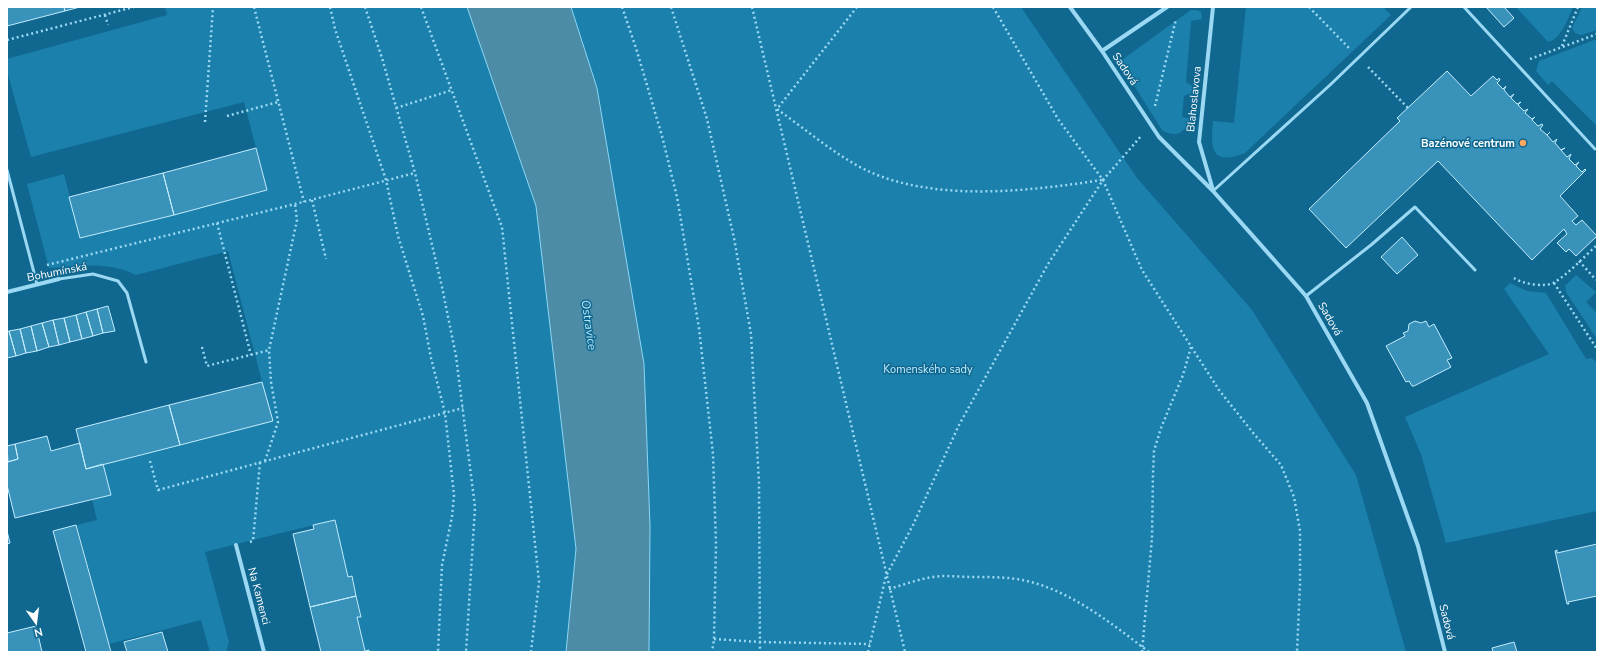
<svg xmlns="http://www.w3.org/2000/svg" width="1604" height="659" font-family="'Nunito Sans',sans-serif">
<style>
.green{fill:#1b81ac}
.water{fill:#4c8ca7;stroke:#8cd8f6}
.building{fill:#3992b9;stroke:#c2ecfd}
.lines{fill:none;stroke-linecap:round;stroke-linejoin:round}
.path{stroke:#9ad8f3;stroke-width:2.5;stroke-dasharray:2 3;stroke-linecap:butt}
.lane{stroke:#9ad8f3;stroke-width:3}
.street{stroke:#9ad8f3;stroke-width:4}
.poi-dot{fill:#ffa75c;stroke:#106890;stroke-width:1.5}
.labels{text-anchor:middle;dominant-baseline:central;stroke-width:3;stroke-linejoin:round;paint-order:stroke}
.street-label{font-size:11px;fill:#fff;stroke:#106890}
.poi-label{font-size:11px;font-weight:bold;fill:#fff;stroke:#106890;text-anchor:end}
.park-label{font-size:11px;fill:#c2ecfd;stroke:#106890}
.water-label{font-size:12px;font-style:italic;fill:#b3e6fb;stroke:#106890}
</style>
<rect width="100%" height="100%" fill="#106890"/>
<path class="green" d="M165,7H467L536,206L576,549L566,652L365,651L357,617L361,616L352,577H348L334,520L205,552L229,642L226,652H210L201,620L109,644L77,525L97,520L92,499L103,464L272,420L228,251L136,275C109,261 78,266 49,268L27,184L64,174L80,238L267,190L244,102L31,157L7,71V59L167,15Z
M571,7H1021L1137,178L1252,310L1356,475L1406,652H649L650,526L644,364L597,88Z
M1246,7H1383L1391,15L1245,153C1212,166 1210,150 1213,121L1234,123Z
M1516,7H1573C1568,19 1561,39 1548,42Z
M1582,7H1597V30L1581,35L1575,33L1572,28Z
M1191,10H1196L1201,12L1202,19L1191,21L1186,82L1192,86V93L1184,96L1182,117L1188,118L1190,121C1184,134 1174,138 1162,130L1120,63L1123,59Z
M1597,39V126L1552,81L1548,85L1536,71L1539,61Z
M1576,275L1596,292L1586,302L1597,313V339L1566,292L1565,286Z
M1510,283L1527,291L1546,293L1586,359L1592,358L1597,363V511L1446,543L1421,454L1405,417L1549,354L1504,289Z"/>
<path class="water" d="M467,7H571L597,88L644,364L650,526L649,652H566L576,549L536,206Z"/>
<path class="building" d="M7,7H64L65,11L7,26Z
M64,7H80L65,11Z
M1486,7H1504L1514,18L1504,27Z
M1447,71L1471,96L1493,76L1497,80L1499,78L1500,80L1497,83L1503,89L1506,86L1504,90L1510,97L1514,94L1511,98L1517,104L1521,102L1518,105L1524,111L1528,109L1525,113L1532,119L1535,117L1532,120L1538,126L1542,124L1543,125L1540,129L1547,135L1550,132L1547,135L1553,142L1557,139L1555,143L1561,150L1565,148L1561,150L1567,157L1571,154L1569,159L1575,165L1579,162L1576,166L1582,172L1585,169L1586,170L1560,196L1578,216L1572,221L1576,225L1582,220L1597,236L1576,256L1569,249L1566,252L1557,243L1567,234L1564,229L1532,260L1438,161L1346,248L1309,209L1400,121L1397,118Z
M256,148L267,190L174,215L163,173Z
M163,173L174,215L80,238L69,197Z
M1402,237L1418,255L1397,274L1381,257Z
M108,306L115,331L103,333L97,309Z
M97,309L103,333L93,336L86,312Z
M86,312L93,336L82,339L76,315Z
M76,315L82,339L70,342L64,318Z
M64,318L70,342L59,345L53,320Z
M53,320L59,345L49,347L42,323Z
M1415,321L1421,323L1426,321L1429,327L1434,324L1452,358L1447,360L1451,367L1414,386H1412L1409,381L1406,382L1386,346L1405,336L1403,333L1408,331L1409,324Z
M42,323L49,347L37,351L31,326Z
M31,326L37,351L26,353L20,329Z
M20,329L26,353L16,356L9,331Z
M9,331L16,356L7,358V332Z
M262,382L273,421L180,445L169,405Z
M169,405L180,445L86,469L76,429Z
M47,436L51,451L80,443L86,469L103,464L111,495L15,518L7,485V462L18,459L15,444Z
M15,444L18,459L8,462L7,446Z
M335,520L348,577L352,576L356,596L310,607L293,534L314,529L313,525Z
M76,525L111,652H86L53,531Z
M7,531L10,543L7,544Z
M1597,544V596L1568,602L1569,604H1567L1555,551L1557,550V553Z
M356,596L361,617H357L365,651L369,650V652H321L310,607Z
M36,626L42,652H7V633Z
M162,632L168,652H127L124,642Z
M1514,642L1517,652H1493L1492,648Z"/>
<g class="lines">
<path class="path" d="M254,7L304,202
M330,7L335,29L386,180L398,236L423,316L431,358L445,413L454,495L452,517L442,565L438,652
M365,7L382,58L415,173L442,287L456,356L475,507L466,652
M421,7L502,227L539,582L531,652
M622,7L636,48L662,136L677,197L699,328L713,454L716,544L714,639L712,652
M671,7L707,119L734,238L751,334L759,483L760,652
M752,7L905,652
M857,7L777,109C805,129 839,158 870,172C938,202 1030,191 1102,180
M993,7L1058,119L1103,180L1142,270L1219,390L1254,434L1281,465L1294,497L1300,531V584L1297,652
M1309,7L1349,48
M105,15L108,25
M7,40L134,7
M1562,46L1578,7
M1530,59L1597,34
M1368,67L1408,108
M1155,106L1176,19
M396,108L452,90
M227,116L278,102
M205,122L213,7
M312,200L326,259
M217,223L251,355
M1579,261L1596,280
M47,265L295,204L415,173
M1514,278C1522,284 1546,288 1555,282C1568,274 1585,256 1597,245
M1554,283L1597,349
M202,347L207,366L269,350
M150,461L158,490L463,408
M265,461L278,422L271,382L269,350L297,220L295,204
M250,542L253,541L260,462
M889,589C906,584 924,577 942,576C953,576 964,577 975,577C993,577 1010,577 1027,581C1073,592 1112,624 1149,652
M714,639L760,642L870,644
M868,652L886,576L913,525L959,425L1048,264L1103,180L1142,135
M1142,652L1152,538L1153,474L1154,451L1161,428L1183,375L1191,347"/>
<path class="lane" d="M1464,7L1595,149
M7,170L37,284
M1213,191L1330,85L1411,7
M59,279L93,274L118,281L127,293L146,362
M1306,296L1371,245L1415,207L1475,270"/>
<path class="street" d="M1070,7L1102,51L1159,137L1213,191L1306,296L1367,403L1418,546L1445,652
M1213,7L1199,142L1213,190
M1102,51L1167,7
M7,292L59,279
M236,545L264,652"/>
</g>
<circle class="poi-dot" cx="1523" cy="143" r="4"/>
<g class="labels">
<g class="street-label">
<text transform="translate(1125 69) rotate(56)">Sadová</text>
<text transform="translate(1194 99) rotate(-84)">Blahoslavova</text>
<text transform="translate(57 272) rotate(-11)">Bohumínská</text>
<text transform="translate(1330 319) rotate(60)">Sadová</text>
<text transform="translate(259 596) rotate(75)">Na Kamenci</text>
<text transform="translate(1447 622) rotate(76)">Sadová</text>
</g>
<g class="poi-label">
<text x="1515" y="143">Bazénové centrum</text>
</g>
<g class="park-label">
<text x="928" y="369">Komenského sady</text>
</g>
<g class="water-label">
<text transform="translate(589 325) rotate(82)">Ostravice</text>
</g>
</g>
<rect width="1604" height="659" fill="none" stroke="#ffffff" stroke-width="16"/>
<g transform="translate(36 623) rotate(166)" stroke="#106890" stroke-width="3" paint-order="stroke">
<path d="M0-3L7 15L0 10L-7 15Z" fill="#ffffff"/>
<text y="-6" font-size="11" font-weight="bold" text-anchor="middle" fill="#ffffff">N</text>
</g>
</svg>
